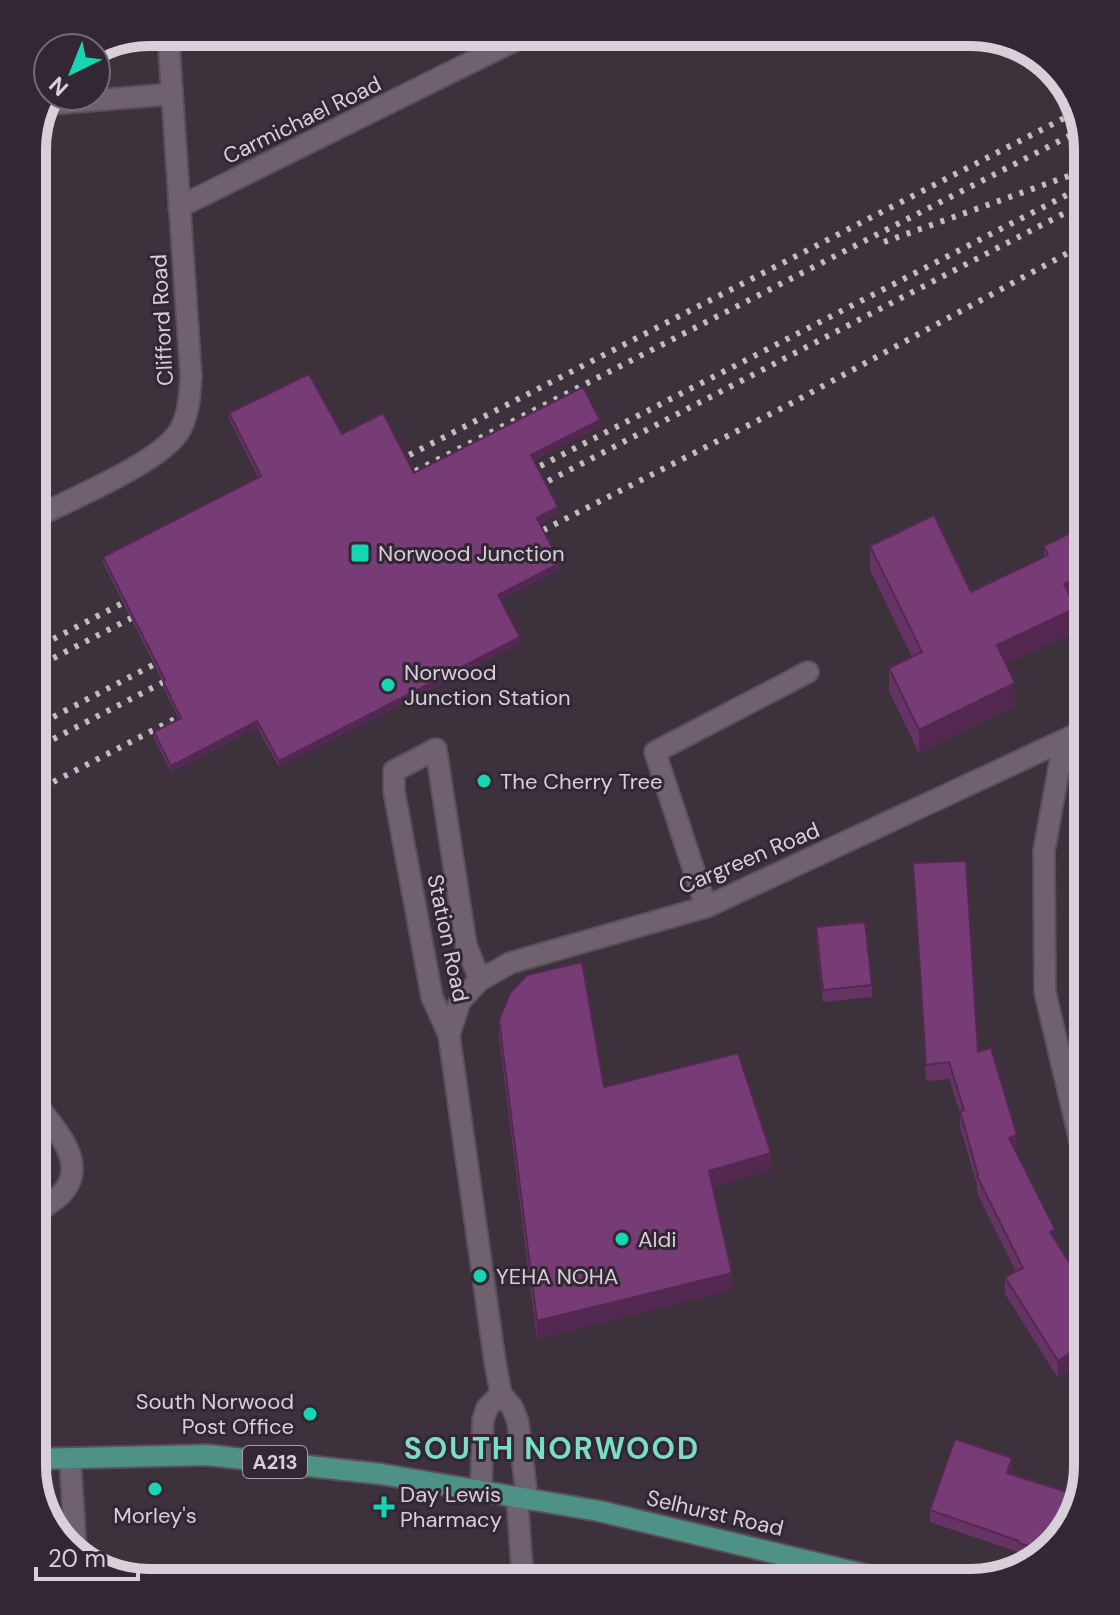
<svg xmlns="http://www.w3.org/2000/svg" width="1120" height="1615" font-family="'DM Sans',sans-serif">
<style>
.lines{fill:none;stroke-linecap:round;stroke-linejoin:round}
.minor-casing{stroke:#5a5059;stroke-width:24}
.major-casing{stroke:#5a5059;stroke-width:24}
.minor{stroke:#6f626e;stroke-width:20}
.major{stroke:#4d9187;stroke-width:20}
.rail{stroke:#c4bcc4;stroke-width:6;stroke-dasharray:4 8;stroke-linecap:butt}
.wall{fill:#663365}
.shaded-wall{fill:#532952}
.building{fill:#773b75;stroke:#532952;stroke-width:2}
.poi-dot{fill:#16d5b3;stroke:#322732;stroke-width:3}
.labels{text-anchor:middle;dominant-baseline:central;stroke-width:6;stroke-linejoin:round;paint-order:stroke}
.shield{fill:#322732;stroke:#a69da6;stroke-width:2}
.shield-label{font-size:20px;font-weight:bold;fill:#d8d0d8}
.street-label{font-size:22px;fill:#d8d0d8;stroke:#322732}
.poi-label{font-size:22px;fill:#d8d0d8;stroke:#322732;text-anchor:start}
.district-label{font-size:30px;font-weight:bold;letter-spacing:2px;fill:#7cddc5;stroke:#322732}
.rim{fill:none;stroke:#d8d0d8;stroke-width:10}
</style>
<rect width="100%" height="100%" fill="#3d313c"/>
<g class="lines">
<defs>
<path id="minor" d="M50,104L172,94
M179,207L532,32
M32,342L36,341
M32,519C68,500 161,463 180,430C189,414 190,393 191,376L168,32
M1064,740L1044,851L1045,992L1081,1145L1088,1160
M706,907L655,752L808,672
M480,980L466,945L436,749L394,771V791L432,997L449,1035L495,1362L501,1394L512,1407L518,1422L527,1498
M449,1035L460,1001L480,980L510,963L706,907L1088,729
M32,1216C40,1209 50,1204 58,1197C94,1165 52,1126 32,1099
M70,1458L76,1553
M481,1490L483,1420L487,1408L501,1394
M517,1496L523,1583"/>
<path id="major" d="M32,1459L207,1455L381,1474L599,1511L900,1583"/>
</defs>
<use href="#minor" class="minor-casing"/>
<use href="#major" class="major-casing"/>
<use href="#minor" class="minor"/>
<use href="#major" class="major"/>
<path class="rail" d="M884,242L1088,169
M388,466L1078,111
M519,477L1088,184
M394,482L1083,129
M527,492L1088,201
M522,541L788,405L1088,242
M32,650L142,593
M32,669L149,609
M32,728L174,654
M32,750L183,672
M32,793L198,707"/>
</g>
<path class="wall" d="M229,413L342,434L414,473L600,426L534,460L558,513L540,523L560,569L500,600L520,643L279,767L257,727L171,772L154,738V732L179,719L163,687V682L103,563V557L258,477L229,419Z
M870,546L971,592L1044,558V546L1073,603L1076,631L1006,664L1015,706L919,753L889,691V668L912,657L870,570Z
M1088,792V832L1076,810V798Z
M913,863L978,1052L1016,1152L1055,1240L1088,1292V1400L1070,1370L1058,1378L1005,1294V1277L1016,1272L977,1193V1185L960,1127V1113L949,1079L926,1081Z
M816,927L872,985V997L823,1002L816,939Z
M499,1020L604,1087L771,1170L713,1187L732,1290L537,1339L499,1038Z
M1088,1418V1452L1082,1450V1433Z
M1012,1470L1010,1474L1072,1525L1037,1560L1018,1555V1552L930,1522V1510Z"/>
<path class="shaded-wall" d="M600,420V426L531,461V455Z
M558,507V513L537,524V518Z
M560,563V569L498,601V595Z
M1088,573V596L1064,608V584Z
M1076,608V631L997,669V645Z
M520,637V643L279,767V761Z
M1015,683V706L919,753V730Z
M257,721V727L171,772V766Z
M1017,1135V1152L1009,1154V1138Z
M771,1153V1170L709,1188V1171Z
M732,1273V1290L537,1339V1321Z
M1070,1353V1370L1058,1378V1361Z
M1012,1458V1470L1007,1485V1473Z"/>
<path class="building" d="M309,374L342,434L383,413L414,473L583,387L600,420L531,455L558,507L537,518L560,563L498,595L520,637L279,761L257,721L171,766L154,732L181,718L163,681L165,680L103,557L261,476L229,413Z
M934,515L971,592L1048,555L1044,546L1088,524V573L1064,584L1076,608L997,645L1015,683L919,730L889,668L922,652L870,546Z
M1088,792V821L1076,798Z
M966,861L978,1052L991,1048L1017,1135L1009,1138L1055,1229L1050,1232L1088,1292V1383L1070,1353L1058,1361L1005,1277L1023,1268L977,1176L978,1175L960,1111L964,1110L949,1062L926,1065L913,863Z
M865,922L872,985L823,990L816,927Z
M582,962L604,1087L738,1053L771,1153L709,1171L732,1273L537,1321L499,1020L510,993L527,975Z
M1088,1418V1435L1082,1433Z
M955,1439L1012,1458L1007,1473L1080,1496L1072,1525L1046,1551L1018,1543L1019,1541L930,1510Z"/>
<g class="poi-dot">
<rect x="350" y="543" width="20" height="20" rx="4"/>
<circle cx="388" cy="685" r="8"/>
<circle cx="484" cy="781" r="8"/>
<circle cx="622" cy="1239" r="8"/>
<circle cx="480" cy="1276" r="8"/>
<circle cx="310" cy="1414" r="8"/>
<circle cx="155" cy="1489" r="8"/>
<path d="M380 1495h8v8h8v8h-8v8h-8v-8h-8v-8h8z"/>
</g>
<g class="labels">
<rect class="shield" x="243" y="1446" width="64" height="32" rx="6"/>
<g class="shield-label">
<text x="275" y="1462">A213</text>
</g>
<g class="street-label">
<text transform="translate(302 120) rotate(-26)">Carmichael Road</text>
<text transform="translate(162 320) rotate(-93)">Clifford Road</text>
<text transform="translate(749 858) rotate(-23)">Cargreen Road</text>
<text transform="translate(448 938) rotate(78)">Station Road</text>
<text transform="translate(715 1513) rotate(13)">Selhurst Road</text>
</g>
<g class="poi-label">
<text x="378" y="553">Norwood Junction</text>
<text x="404" y="672">Norwood<tspan x="404" dy="25">Junction Station</tspan></text>
<text x="500" y="781">The Cherry Tree</text>
<text x="638" y="1239">Aldi</text>
<text x="496" y="1276">YEHA NOHA</text>
<text x="294" y="1401" text-anchor="end">South Norwood<tspan x="294" dy="25">Post Office</tspan></text>
<text x="400" y="1494">Day Lewis<tspan x="400" dy="25">Pharmacy</tspan></text>
<text x="155" y="1515" text-anchor="middle">Morley's</text>
</g>
<g class="district-label">
<text x="552" y="1448">SOUTH NORWOOD</text>
</g>
</g>
<path d="M0 0H1120V1615H0ZM149 46H971A103 103 0 0 1 1074 149V1466A103 103 0 0 1 971 1569H149A103 103 0 0 1 46 1466V149A103 103 0 0 1 149 46Z" fill="#322732" fill-rule="evenodd"/>
<path class="rim" d="M149 46H971A103 103 0 0 1 1074 149V1466A103 103 0 0 1 971 1569H149A103 103 0 0 1 46 1466V149A103 103 0 0 1 149 46Z"/>
<g transform="translate(72 72) rotate(223)"><circle r="38" fill="#322732" stroke="#746b74" stroke-width="2"/>
<path d="M0-6L14 30L0 20L-14 30Z" fill="#16d5b3"/>
<text y="-12" font-size="22" font-weight="bold" text-anchor="middle" fill="#d8d0d8">N</text>
</g>
<path d="M36 1567v12h102v-12" fill="none" stroke="#d8d0d8" stroke-width="4"/>
<text x="48" y="1567" font-size="24" fill="#d8d0d8" stroke="#322732" stroke-width="6" paint-order="stroke">20 m</text>
</svg>
